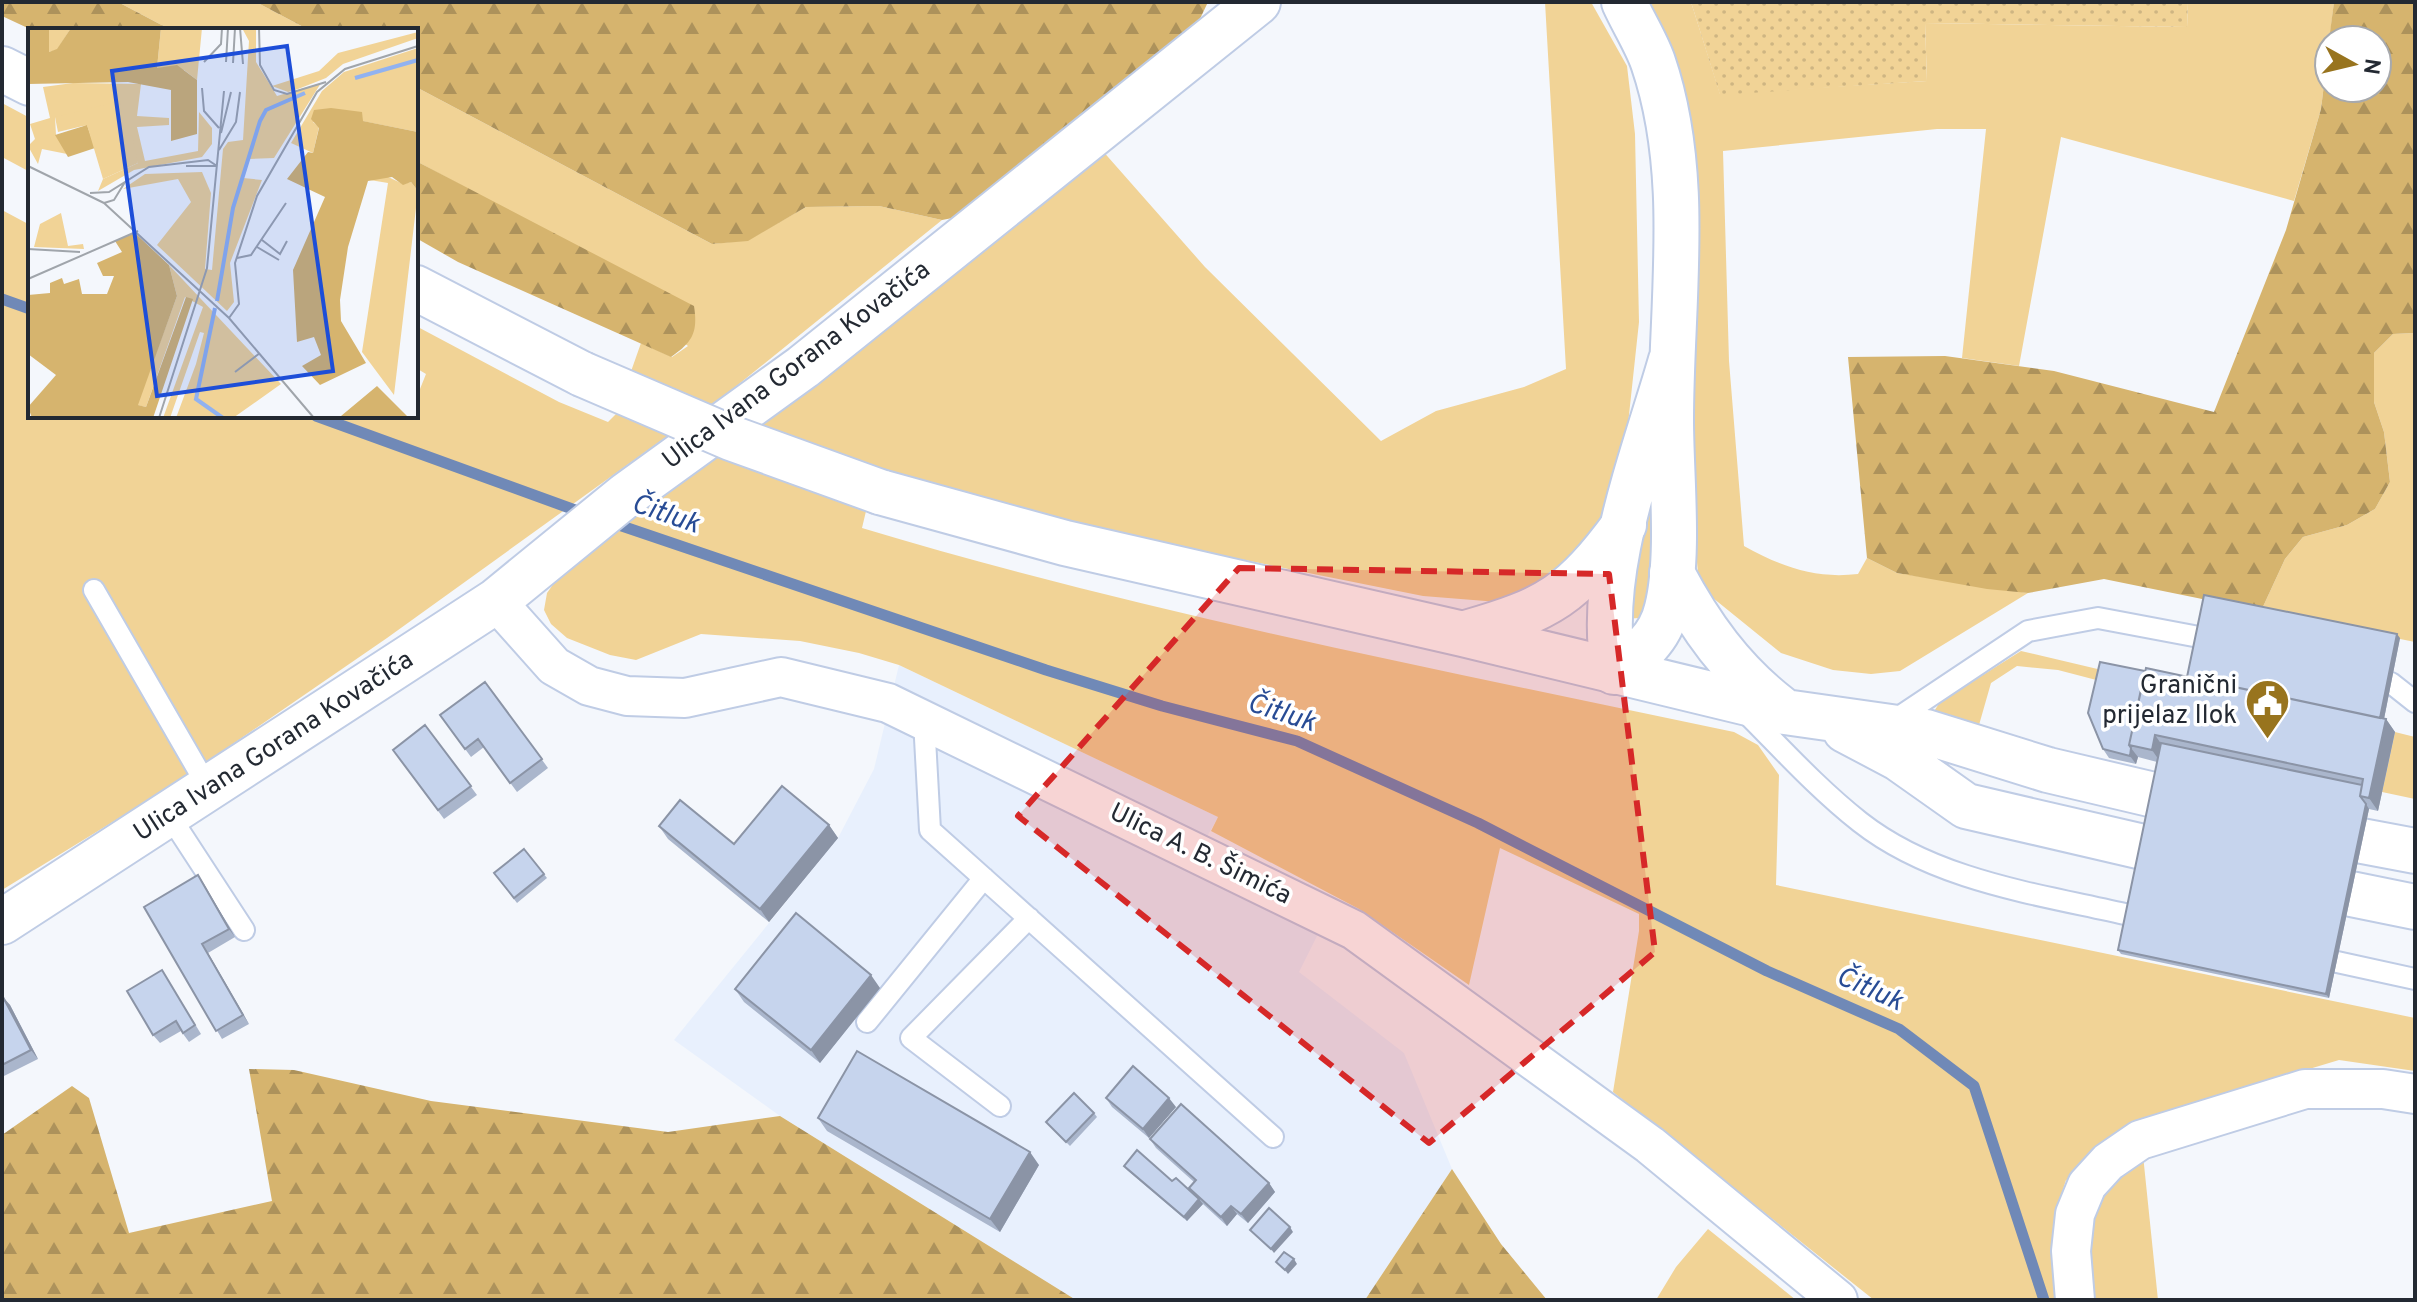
<svg xmlns="http://www.w3.org/2000/svg" width="2417" height="1302" font-family="Overpass,sans-serif">
<style>
.built{fill:#e8f0fd}
.grass{fill:#f1d396}
.forest{fill:url(#forest-firs)}
.garden{fill:url(#garden-dots)}
.lines{fill:none;stroke-linecap:round;stroke-linejoin:round}
.stream{stroke:#7089b7;stroke-width:11}
.lane-casing{stroke:#bfcce5;stroke-width:24}
.street-casing{stroke:#bfcce5;stroke-width:42}
.secondary-casing{stroke:#bfcce5;stroke-width:48}
.primary-casing{stroke:#bfcce5;stroke-width:48}
.lane{stroke:#fff;stroke-width:20}
.street{stroke:#fff;stroke-width:38}
.secondary{stroke:#fff;stroke-width:44}
.primary{stroke:#fff;stroke-width:44}
.primary-bridge-casing{stroke:#bfcce5;stroke-width:48;stroke-linecap:butt}
.primary-bridge{stroke:#fff;stroke-width:44}
.wall{fill:#aab6cc}
.shaded-wall{fill:#8b94a6}
.building{fill:#c6d4ed;stroke:#8b94a6;stroke-width:2}
.marked{fill:#d62828;fill-opacity:0.2;stroke:#d62828;stroke-width:6;stroke-dasharray:16 10;stroke-linejoin:round}
.labels{text-anchor:middle;dominant-baseline:central;stroke-width:7;stroke-linejoin:round;paint-order:stroke}
.street-label{font-size:26px;fill:#232932;stroke:#fff}
.poi-label{font-size:26px;fill:#232932;stroke:#fff;text-anchor:end}
.water-label{font-size:28px;font-style:italic;fill:#284c95;stroke:#fff}
.inset-river{fill:none;stroke:#91b2f0;stroke-width:4}
.inset-road{fill:none;stroke:#a0a5ab;stroke-width:2}
.view{fill:#1d4ed8;fill-opacity:0.15;stroke:#1d4ed8;stroke-width:4}
.inset-edge{fill:none;stroke:#232932;stroke-width:4}
</style>
<defs>
<pattern id="forest-firs" width="22" height="20" patternUnits="userSpaceOnUse" patternTransform="scale(2)"><rect width="22" height="20" fill="#d6b46e"/><path d="M5 1l3.5 6h-7zM16 11l3.5 6h-7z" fill="#ad925b"/></pattern>
<pattern id="garden-dots" width="8" height="8" patternUnits="userSpaceOnUse" patternTransform="scale(2)"><rect width="8" height="8" fill="#f1d396"/><path d="M2 2h.1M6 6h.1" fill="none" stroke="#ceb582" stroke-width="1.8" stroke-linecap="round"/></pattern>
</defs>
<rect width="100%" height="100%" fill="#f4f7fc"/>
<path class="built" d="M899,665L1218,817L1191,865L1319,932L1299,972L1404,1053L1452,1169L1365,1300H1076L780,1116L674,1040L838,838L874,769Z"/>
<path class="grass" d="M118,2H256L309,30H171Z
M1545,2H1591L1627,66L1635,134L1639,322L1625,452L1608,521L1563,576L1498,602L1423,596L1180,547L928,489L876,469L862,528C1148,614 1441,670 1734,732L1758,745L1779,775L1776,885L2415,1018V1071L2339,1060L2216,1097L2077,1178L2066,1180C2052,1220 2057,1258 2062,1300H1874L1613,1092L1639,931V914L1500,848L1469,985L1359,909L1211,831L1218,817L899,665L859,653L800,641L701,634L636,660L610,655L567,638L551,624L544,610L547,593L562,572L883,325L1101,149L1205,267L1381,441L1436,411L1524,387L1566,369Z
M1647,2H1691L1720,94L1927,81L1925,23L2187,27L2188,2H2334L2321,109L2294,201L2061,137L2019,366L1962,358L1986,129H1937L1723,151L1729,361L1744,546C1782,567 1815,579 1858,574L1867,558L1897,573L2028,593L1900,671L1871,674L1833,670L1781,653L1713,598L1698,573Z
M416,87L712,244L748,240L806,207L879,206L942,220L734,388L387,638L176,783L2,890V210L30,225V416H416V399L426,374L416,368V326L559,402L608,422L616,414L641,343L672,357L688,346L524,219L416,161Z
M2,103L30,118V172L2,157Z
M2415,333V642L2261,611L2285,559L2303,537L2347,525L2375,509L2390,482L2384,432L2374,402V353L2393,334Z
M1649,489L1657,491L1654,583L1639,618L1624,619Z
M2021,651L2106,671L2104,682L2058,670L2017,666L1991,683L1977,732L1933,713L1940,702Z
M2395,732L2415,737V799L2382,792Z
M2143,1155L2158,1300H2089C2088,1216 2079,1214 2143,1155Z
M1708,1229L1796,1300H1656L1676,1267Z"/>
<path class="forest" d="M2,2H118L171,30H32L2,16Z
M256,2H1208L1198,23L968,215L942,220L879,206L806,207L748,241L712,244L416,87V30H309Z
M2334,2H2415V333L2393,334L2374,353V402L2384,432L2390,482L2375,509L2347,525L2303,537L2285,559L2261,611L2104,579L2028,593L1987,589L1897,573L1867,558L1848,357L1945,356L2054,371L2214,412L2286,230L2321,109L2329,43V88H2377V40H2329Z
M416,161L694,306C698,332 693,342 671,357L458,262L416,238Z
M249,1069L294,1070L431,1101L668,1132L780,1116L1076,1300H2V1135L72,1086L89,1098L129,1233L272,1201Z
M1452,1169L1501,1244L1547,1300H1365Z"/>
<path class="garden" d="M1691,2H2188L2187,27L1925,23L1927,81L1720,95Z"/>
<g class="lines">
<path class="stream" d="M2,299L30,309
M316,416L586,514
M610,522L1046,670L1162,706L1297,741L1478,823L1767,971L1899,1029L1974,1086L2044,1300"/>
<defs>
<path id="lane" d="M94,590L209,789
M2391,683L2415,702
M1745,712C1782,749 1818,789 1860,822C1935,881 2038,894 2129,915
M924,720L930,830L1273,1137
M1893,721L2028,631L2098,618L2199,637
M169,815L244,930
M2337,962L2415,979
M867,1022L984,878
M1000,1106L911,1038L1029,918"/>
<path id="street" d="M496,601L554,666L589,686L627,696L685,698L781,677L888,703L1354,930L1650,1145L1838,1300
M2075,1300L2071,1251L2075,1214L2087,1185L2108,1162L2140,1140L2305,1089H2383L2415,1094"/>
<path id="secondary" d="M1624,2C1633,22 1646,42 1653,62C1692,176 1671,302 1671,420C1671,475 1680,556 1667,608C1660,639 1639,655 1614,672C1595,573 1644,455 1671,360
M2,922L496,601L626,495L803,367L1258,2"/>
<path id="primary" d="M2,69L30,83
M416,288L582,374
M880,492L1065,543L1463,634L1785,712L1926,732L2048,770L2154,795
M1672,573C1700,626 1732,671 1780,708
M1466,633C1550,609 1572,595 1624,525
M1845,730L1898,758L1966,806L2143,847
M2362,841L2415,851
M2351,894L2415,907"/>
</defs>
<use href="#lane" class="lane-casing"/>
<use href="#street" class="street-casing"/>
<use href="#secondary" class="secondary-casing"/>
<use href="#primary" class="primary-casing"/>
<use href="#lane" class="lane"/>
<use href="#street" class="street"/>
<use href="#secondary" class="secondary"/>
<use href="#primary" class="primary"/>
<defs>
<path id="primary-bridge" d="M582,374L731,438L880,492"/>
</defs>
<use href="#primary-bridge" class="primary-bridge-casing"/>
<use href="#primary-bridge" class="primary-bridge"/>
</g>
<path class="wall" d="M2400,638L2384,719H2386L2395,732L2378,811L2369,809L2329,998L2121,954L2118,950L2157,762L2138,757L2136,764L2109,758L2103,749L2145,671L2187,677Z
M485,682L548,768L517,792L484,747L471,757L440,715Z
M425,725L477,795L444,819L393,750Z
M829,825L838,838L769,922L668,839L659,826L734,844Z
M524,849L547,878L517,903L494,873Z
M198,875L235,937L208,953L249,1024L222,1039L144,907Z
M162,970L201,1034L189,1042L181,1031L160,1043L153,1035Z
M880,988L820,1063L744,1002L735,989Z
M2,997L10,1005L38,1059L2,1077Z
M1106,1098L1176,1107L1149,1138L1112,1107Z
M1094,1113L1097,1117L1070,1146L1046,1122Z
M818,1118L1039,1165L1000,1232L827,1131Z
M1150,1139L1269,1183L1275,1192L1248,1223L1237,1214L1227,1226L1203,1204L1187,1221L1127,1170L1124,1166L1172,1181L1191,1192L1194,1182L1156,1148Z"/>
<path class="shaded-wall" d="M2397,634L2400,638L2382,729L2379,725Z
M2386,719L2395,732L2378,811L2369,798Z
M2155,735L2164,748L2161,763L2152,750Z
M2131,748L2138,757L2136,764L2130,756Z
M2366,804L2369,809L2329,998L2326,994Z
M829,825L838,838L769,922L760,909Z
M198,875L204,884L235,937L229,929Z
M202,944L208,953L249,1024L243,1015Z
M871,975L880,988L820,1063L811,1050Z
M3,997L10,1005L38,1059L31,1050Z
M1169,1098L1176,1107L1149,1138L1143,1129Z
M1030,1152L1039,1165L1000,1232L990,1219Z
M1269,1183L1275,1192L1248,1223L1241,1214Z
M1199,1199L1203,1204L1187,1221L1184,1217Z
M1231,1206L1237,1214L1227,1226L1221,1217Z
M1290,1227L1293,1232L1274,1253L1271,1249Z
M1294,1259L1297,1264L1288,1274L1285,1270Z"/>
<path class="building" d="M2204,595L2397,634L2380,718L2187,677Z
M2100,662L2145,671L2129,745L2131,748L2130,756L2103,749L2088,713Z
M2146,668L2386,719L2369,798L2360,796L2363,779L2155,735L2152,750L2129,745Z
M485,682L542,759L510,783L478,739L465,749L440,715Z
M425,725L471,786L438,810L393,750Z
M2161,743L2362,785L2360,796L2366,804L2326,994L2118,950Z
M782,786L829,825L760,909L659,826L680,800L734,844Z
M524,849L544,874L514,898L494,873Z
M198,875L229,929L202,944L243,1015L216,1031L144,907Z
M796,913L871,975L811,1050L735,989Z
M162,970L195,1025L183,1033L176,1021L153,1035L127,991Z
M2,997H3L31,1050L2,1065Z
M857,1051L1030,1152L990,1219L818,1118Z
M1133,1066L1169,1098L1143,1129L1106,1098Z
M1074,1093L1094,1113L1066,1142L1046,1122Z
M1181,1104L1269,1183L1241,1214L1231,1206L1221,1217L1189,1188L1196,1180L1150,1139Z
M1137,1150L1172,1181L1176,1178L1199,1199L1184,1217L1124,1166Z
M1269,1208L1290,1227L1271,1249L1250,1230Z
M1284,1252L1294,1259L1285,1270L1276,1262Z"/>
<path class="marked" d="M1239,568L1609,574L1655,952L1429,1143L1018,816Z"/>
<defs>
<symbol id="civic-pin" viewBox="-11 -11 22 30"><path d="M0 17L-7.5 6A9.5 9.5 0 1 1 7.5 6Z" fill="#98741e" stroke="#fff"/><path d="M-.6-6.5H3V-4.5H.6V-3L4-1V1h2V6H-6V1h2V-1L-.6-3ZM-1.2 2.5V6h2.4V2.5Z" fill="#fff"/></symbol>
</defs>
<g fill-rule="evenodd">
<use href="#civic-pin" x="2242" y="676" width="51" height="69"/>
</g>
<g class="labels">
<g class="street-label">
<text transform="translate(797 366) rotate(-37)">Ulica Ivana Gorana Kovačića</text>
<text transform="translate(274 747) rotate(-33)">Ulica Ivana Gorana Kovačića</text>
<text transform="translate(1200 855) rotate(26)">Ulica A. B. Šimića</text>
</g>
<g class="poi-label">
<text x="2237" y="686">Granični<tspan x="2237" dy="30">prijelaz Ilok</tspan></text>
</g>
<g class="water-label">
<text transform="translate(665 515) rotate(19)">Čitluk</text>
<text transform="translate(1281 714) rotate(18)">Čitluk</text>
<text transform="translate(1869 990) rotate(24)">Čitluk</text>
</g>
</g>
<g transform="translate(28 28)">
<rect width="390" height="390" fill="#f4f7fc"/>
<path d="M21,0H43L29,22L21,24ZM133,0H174L169,52L156,42L129,40ZM214,0H228V34L249,68L293,55L246,130L221,131L215,150L234,152L202,235L206,274L199,283L129,217L163,174L150,151L95,161L117,146L174,144L183,165L177,241L184,242L195,121L200,114L215,112L221,13ZM390,4V10L315,36L298,50L270,61L260,64L244,58L291,43L310,25ZM390,20V104L334,93V84L285,94L291,99L285,125L263,115L294,63L316,44ZM45,55L113,56L109,88L141,90V97L109,99L117,133L170,123L171,84L184,100V116L174,129L106,142L70,163L75,151L110,135L96,109L27,89L28,107L39,126L14,121L10,136L0,118L7,111L2,96L22,90L15,59ZM356,147L375,156L383,154L390,163L366,367L334,324L360,155L342,152ZM33,185L40,218L55,216L56,221L6,219L12,196ZM141,237L253,356L205,390H148L168,336L176,305L172,304L142,390H135L175,279L157,269L118,379L109,377L149,268Z" fill="#f1d396"/>
<path d="M0,0H21V24L29,21L43,0H133L129,40L149,37L169,52V106L143,113V62L100,54L0,56ZM303,80L334,84L335,93L390,104V163L383,154L375,157L364,149L340,153L320,219L312,272L313,293L338,335L292,357L274,338L293,327L286,309L269,314L265,242L297,169L259,151L280,124L285,125L291,100L283,91L286,82ZM59,97L67,120L40,129L27,107ZM107,205L141,237L149,268L110,377L118,379L158,269L165,271L125,390H4L0,379L28,347L0,326V267L22,265V255L34,250L36,256L51,251L54,266H79L86,248H75L69,235L94,224L87,213ZM349,358L381,390H310L313,388Z" fill="#d6b46e"/>
<path d="M92,73L96,108L104,107L110,135L75,151L59,97L30,104L27,89Z" fill="#f1d396"/>
<path class="inset-river" d="M327,50L390,32M189,273L205,180L232,93L238,82L277,65M187,280L168,371L195,390"/>
<path class="inset-road" d="M212,0L215,36M231,0L232,37L246,62L259,66L298,54M176,34L193,16L194,0M198,34L200,0M205,35L207,0M174,60L176,83L191,100M193,105L203,64M191,122L208,94L212,64M0,138L76,175M158,138H189M62,165L81,164L121,139L180,132L189,138M76,175L201,290L286,390M76,175L86,172L97,154M234,212L252,226L259,213M229,219L251,232M0,221L52,224M209,230L223,227L258,175M0,251L110,203M201,290L211,276L207,235L229,168L289,64L317,41L390,18M207,344L232,325M131,390L179,240L196,63"/>
<path class="view" d="M259,18L305,343L129,368L84,43Z"/>
<rect width="390" height="390" class="inset-edge"/>
</g>
<rect width="2417" height="1302" fill="none" stroke="#232932" stroke-width="8"/>
<g transform="translate(2353 64) rotate(98)"><circle r="38" fill="#ffffff" stroke="#a7a9ad" stroke-width="2"/>
<path d="M0-6L14 30L0 20L-14 30Z" fill="#98741e"/>
<text y="-12" font-size="22" font-weight="bold" text-anchor="middle" fill="#232932">N</text>
</g>
</svg>
